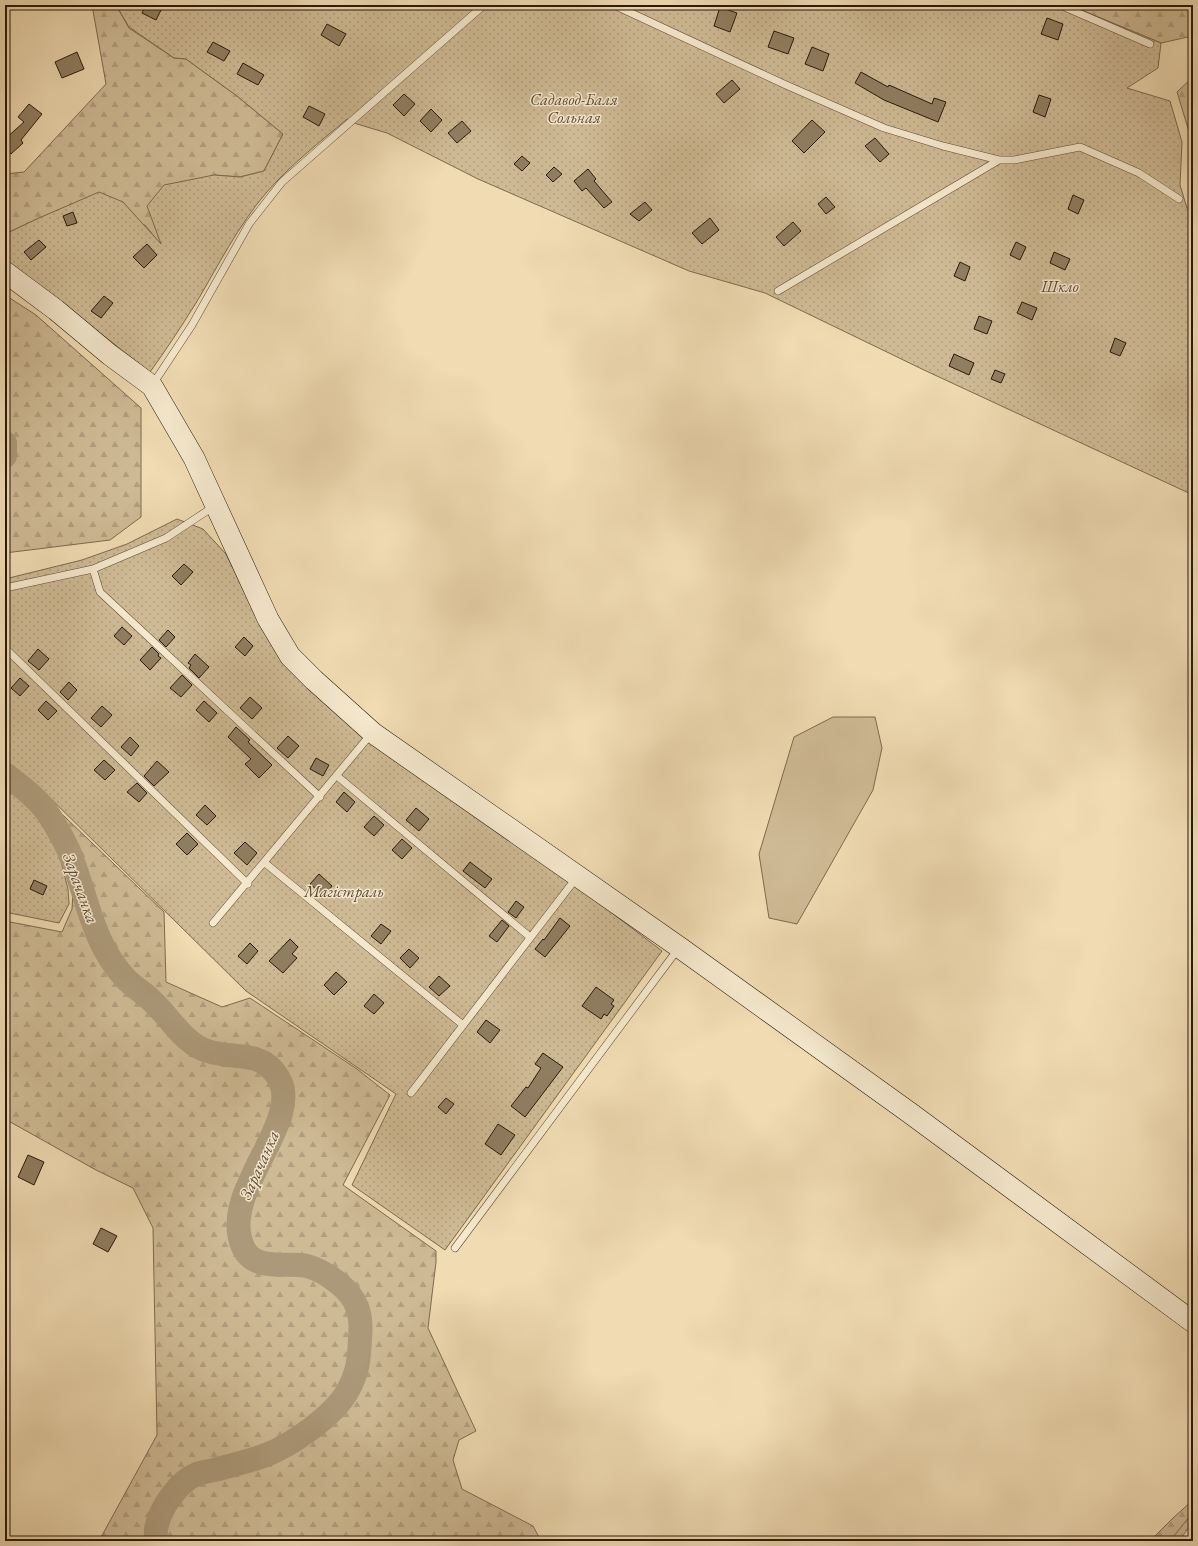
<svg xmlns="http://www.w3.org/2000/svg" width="1198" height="1546" font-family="'EB Garamond',serif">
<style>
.grass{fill:#ceba95;stroke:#7c6a50}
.forest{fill:url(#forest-firs);stroke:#7c6a50}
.garden{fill:url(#garden-dots);stroke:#7c6a50}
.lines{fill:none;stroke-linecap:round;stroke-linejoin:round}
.river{stroke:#ac9979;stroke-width:24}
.building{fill:#907e61;stroke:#29190a}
.lane-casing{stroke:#5b4a34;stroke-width:8}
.secondary-casing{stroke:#29190a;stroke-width:22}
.lane{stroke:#f5e8cd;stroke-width:7}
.secondary{stroke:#f5e8cd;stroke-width:21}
.labels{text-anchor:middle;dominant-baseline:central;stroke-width:3;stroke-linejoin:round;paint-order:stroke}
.park-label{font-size:16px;font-style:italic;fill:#5b4934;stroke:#f5e8cd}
.water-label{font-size:17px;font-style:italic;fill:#5d4c36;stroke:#f5e8cd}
</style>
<defs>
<pattern id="forest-firs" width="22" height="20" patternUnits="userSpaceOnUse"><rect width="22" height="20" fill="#ceba95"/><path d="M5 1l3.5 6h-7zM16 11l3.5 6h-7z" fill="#b19f7f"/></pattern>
<pattern id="garden-dots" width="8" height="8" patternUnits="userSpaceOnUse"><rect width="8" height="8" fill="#ceba95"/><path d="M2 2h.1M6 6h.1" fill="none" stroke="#b19f7f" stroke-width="1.8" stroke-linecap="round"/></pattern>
</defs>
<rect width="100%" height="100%" fill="#f0dbb2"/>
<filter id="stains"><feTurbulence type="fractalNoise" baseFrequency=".005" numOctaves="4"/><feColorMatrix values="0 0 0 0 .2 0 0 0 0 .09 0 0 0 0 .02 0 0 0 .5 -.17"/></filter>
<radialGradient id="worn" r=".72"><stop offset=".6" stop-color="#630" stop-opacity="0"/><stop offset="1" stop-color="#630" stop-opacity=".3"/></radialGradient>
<path class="grass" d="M833,717H875L882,748L873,790L797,924L769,918L759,854L794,737Z"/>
<path class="forest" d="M92,5H116L129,28L174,58L186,59L237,96L283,134L264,171L240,177L214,175L161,245L145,225L39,218L5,234V174L24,172L106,84Z
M1069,5H1193V33L1188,37L1161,43Z
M1193,77V145L1177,92Z
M5,295L36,315L141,408V517L110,540L5,553Z
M42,795L164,912L166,982L222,1007L250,998L357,1069L390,1095L343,1185L436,1251V1262L428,1328L476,1431L459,1440L453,1460L462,1489L533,1526L541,1541H99L157,1435L153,1228L133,1188L96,1170L5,1119V921L62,932L72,909L73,891L59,843L39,809Z
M1193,1500V1516L1173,1541H1150L1172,1519Z"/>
<path class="garden" d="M116,5H1069L1161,43L1158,68L1127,88L1170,101L1182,142L1180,185L1187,208L1193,210V495L924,370L765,293L689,271L478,179L387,133L357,124L347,119C319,143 290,165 266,193C238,226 218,266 196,303C181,327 166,350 150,372L5,259V234L39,218L99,192L123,202L161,244L147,206L164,185L214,175L240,177L264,171L283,134L237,96L186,59L174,58L129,27Z
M177,519L203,529L226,554L258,620L296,673L662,951L445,1250L352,1185L396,1094L246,991L41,789L37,809L57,846L68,889L69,904L59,923L5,912V579L82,560L127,544Z
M1193,1512V1541H1170Z"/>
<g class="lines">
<path class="river" d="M5,443V456
M5,774C18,784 32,794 43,807C53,819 61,835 68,849C87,893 91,943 126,979C133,987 143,992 151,1000C168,1015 181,1039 202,1049C230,1062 263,1046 280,1081C285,1091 284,1102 281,1113C270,1154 224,1205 243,1247C254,1272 286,1262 307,1266C325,1271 351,1289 357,1307C361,1317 361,1329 360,1339C359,1360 358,1373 347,1392C333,1416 292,1445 266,1455C250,1461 234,1465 218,1469C211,1471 203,1472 197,1474C179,1481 161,1507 157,1525C155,1530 156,1536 156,1541"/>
</g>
<path class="building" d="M146,5H156L162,8L156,20L142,13Z
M720,7L737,13L730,32L714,26Z
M1047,18L1063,24L1058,40L1041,34Z
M327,24L346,34L339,46L321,35Z
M774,31L794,38L788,54L768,47Z
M213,42L230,51L224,61L207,52Z
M812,47L829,54L823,71L805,64Z
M77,52L84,69L62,78L55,62Z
M243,63L264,75L258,85L237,74Z
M861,72L888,87L889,85L932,104L934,98L946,102L938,122L884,100L855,83Z
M732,80L740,89L724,103L716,94Z
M404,94L415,104L404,116L393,105Z
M1039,95L1051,99L1045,117L1033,112Z
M29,104L42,114L21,140L23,143L11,154L5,147V139L24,122L18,117Z
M309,106L325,114L319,126L303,117Z
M431,109L442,120L431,132L420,121Z
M812,120L825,132L804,153L792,141Z
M462,121L471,131L457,143L448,133Z
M875,138L889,154L880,162L865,146Z
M522,156L530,163L522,171L514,164Z
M554,167L562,174L553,182L546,175Z
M588,169L596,179L594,181L612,202L604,208L586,188L582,191L574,181Z
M1073,195L1084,200L1078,214L1068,209Z
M826,197L835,207L826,214L818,204Z
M645,202L652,210L639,221L630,214Z
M73,212L77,223L67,226L63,216Z
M710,218L719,230L702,244L692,233Z
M793,222L801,231L784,246L776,237Z
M39,240L46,247L31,260L24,252Z
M1016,242L1026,247L1020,260L1010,255Z
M147,244L157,255L144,268L133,257Z
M1054,252L1070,259L1065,270L1050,263Z
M960,262L970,267L965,281L954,276Z
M104,296L113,303L101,318L91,311Z
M1022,302L1037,308L1032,320L1017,313Z
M979,316L992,321L987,334L974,329Z
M1115,338L1126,343L1120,356L1110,352Z
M954,354L974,363L969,375L949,366Z
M995,370L1005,374L1001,383L991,379Z
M184,564L193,572L181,585L172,576Z
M122,627L132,636L124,645L114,636Z
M168,630L175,637L166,647L159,640Z
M244,637L253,646L245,656L235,647Z
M152,647L159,654L158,656L161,658L150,670L140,660Z
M38,649L49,659L39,670L28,661Z
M195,654L209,667L199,678L189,668L191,665L188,663Z
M182,675L192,685L181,697L170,688Z
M20,678L29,686L20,696L11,688Z
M69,682L77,690L68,700L60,692Z
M250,697L262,708L252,719L240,708Z
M46,701L57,711L48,720L38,710Z
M204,701L217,713L209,722L196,710Z
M102,706L112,715L101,727L91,718Z
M236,727L250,740L248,742L272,765L259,778L245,764L251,759L228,737Z
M288,736L299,746L288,758L277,748Z
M130,737L139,746L131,756L121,747Z
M316,758L329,765L323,776L310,769Z
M104,760L115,770L105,780L94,770Z
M157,761L169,772L154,786L144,776Z
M137,783L147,793L139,802L127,792Z
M344,792L355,802L347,812L336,802Z
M205,805L216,816L207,825L196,815Z
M416,808L429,819L419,831L406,820Z
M374,816L384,825L374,836L364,827Z
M187,833L198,844L187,855L176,844Z
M402,839L412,848L402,859L392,850Z
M245,842L257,853L247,865L234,853Z
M470,862L492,879L485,888L463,871Z
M319,874L332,886L324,896L310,884Z
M34,880L47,886L43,895L30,889Z
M516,901L524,907L516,918L508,912Z
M560,918L570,926L545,957L535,949L543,939L544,940Z
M502,920L509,926L497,942L489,936Z
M381,924L391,931L381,944L371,936Z
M290,939L298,947L292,954L297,958L283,973L269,961Z
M250,943L258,951L247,964L238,956Z
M409,949L419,958L410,968L400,958Z
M336,972L347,982L334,995L324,985Z
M439,976L450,986L439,996L429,987Z
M596,987L614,1000L611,1004L614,1006L607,1016L604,1014L601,1019L582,1006Z
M374,994L384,1003L374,1014L364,1006Z
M486,1020L500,1030L490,1043L477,1032Z
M543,1053L563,1067L525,1117L511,1106L526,1087L528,1088L541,1068L535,1064Z
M446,1098L454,1104L446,1114L438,1107Z
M498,1124L515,1135L501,1155L485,1144Z
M28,1155L44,1162L34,1185L18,1177Z
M101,1228L117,1236L108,1252L93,1244Z"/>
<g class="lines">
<defs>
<path id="lane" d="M614,5L786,85L884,128L943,146L999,160
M1060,5L1150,44
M778,291L999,160H1014L1080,147L1139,173L1179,199
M153,384L192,325L249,224L282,182L484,5
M93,569L100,592L320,797
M5,588L93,569L166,538L213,507
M5,648L248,884
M337,776L530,937
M265,863L463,1025
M213,923L371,734
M411,1093L577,877
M455,1248L678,949
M1184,1541L1193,1528"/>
<path id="secondary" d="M5,272L56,310L110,355L152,386L194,458L268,619L290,656L314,680L373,733L679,947L910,1113L1193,1322"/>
</defs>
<use href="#lane" class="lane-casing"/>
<use href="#secondary" class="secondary-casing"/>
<use href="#lane" class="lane"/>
<use href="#secondary" class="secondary"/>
</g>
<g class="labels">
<g class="park-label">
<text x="574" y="99">Садавод-Баля<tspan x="574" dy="18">Сольная</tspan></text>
<text x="1060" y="286">Шкло</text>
<text x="344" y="891">Магістраль</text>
</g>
<g class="water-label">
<text transform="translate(81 888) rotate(70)">Зарачанка</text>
<text transform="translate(259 1165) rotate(-66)">Зарачанка</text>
</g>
</g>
<rect width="1198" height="1546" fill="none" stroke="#f0dbb2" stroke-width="20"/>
<rect x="6" y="6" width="1186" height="1534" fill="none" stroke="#29190a" stroke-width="2"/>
<rect x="10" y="10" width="1178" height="1526" fill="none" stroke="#29190a"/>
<rect width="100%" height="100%" filter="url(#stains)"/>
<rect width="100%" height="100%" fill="url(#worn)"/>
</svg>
